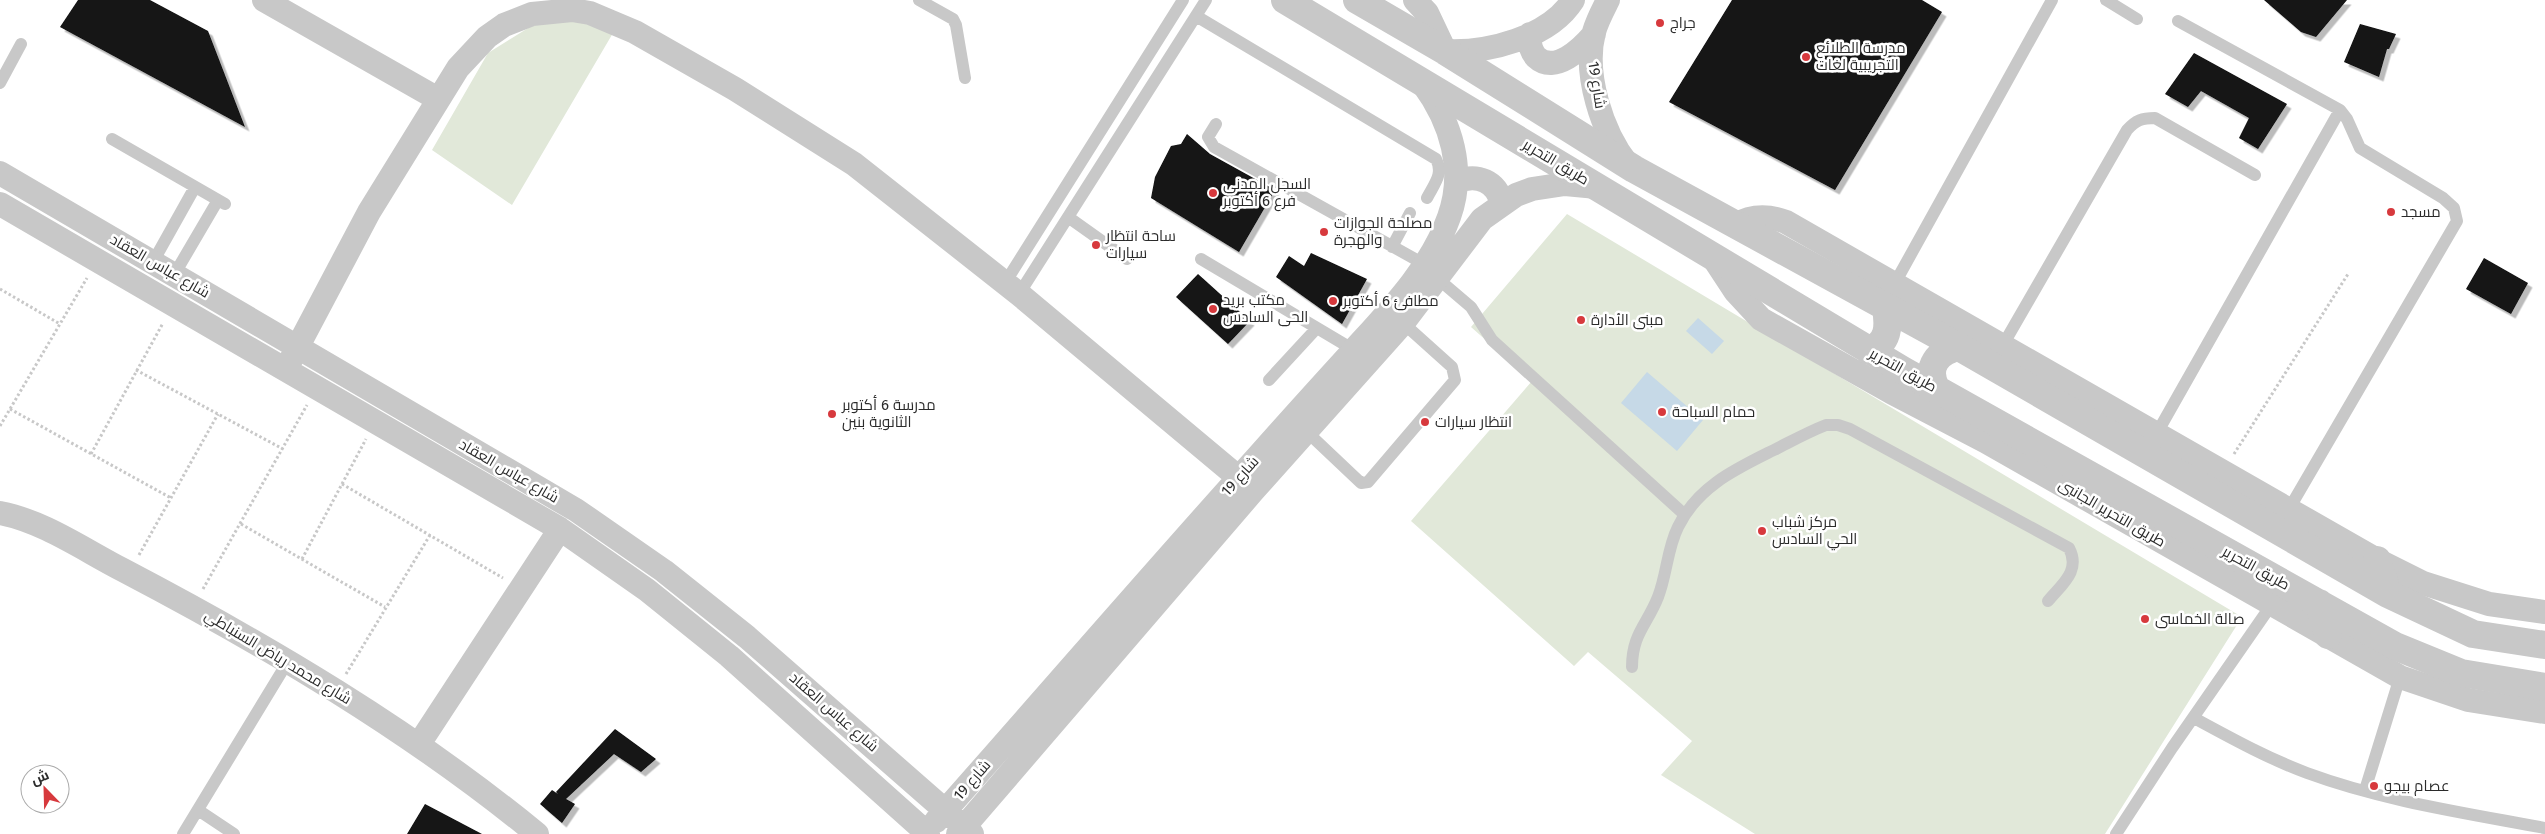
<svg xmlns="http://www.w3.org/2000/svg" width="2545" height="834" font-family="'Fira Sans',Cairo,sans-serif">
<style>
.green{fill:#e1e8d9}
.water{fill:#c6d9e7}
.building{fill:#121212;filter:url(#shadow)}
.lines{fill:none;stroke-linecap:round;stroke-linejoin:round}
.path{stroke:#c8c8c8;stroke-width:3;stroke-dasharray:2.5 2.5;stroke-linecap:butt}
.service{stroke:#c8c8c8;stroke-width:12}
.minor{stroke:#c8c8c8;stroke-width:24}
.tertiary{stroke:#c8c8c8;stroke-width:28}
.poi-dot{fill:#d7393d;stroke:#fff;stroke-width:2}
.labels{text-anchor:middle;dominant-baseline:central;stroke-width:5;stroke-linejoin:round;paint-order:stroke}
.poi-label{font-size:15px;fill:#2b2b2b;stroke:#fff;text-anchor:start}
.street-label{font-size:15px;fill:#2b2b2b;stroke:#fff}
</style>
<defs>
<filter id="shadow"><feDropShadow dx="4.5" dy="4.5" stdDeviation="0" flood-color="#0004"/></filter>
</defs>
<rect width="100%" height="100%" fill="#fff"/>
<path class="green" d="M578,18L613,33L512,205L432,150L488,53L533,25Z
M1567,214L2242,617L2105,834H1755L1661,775L1692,741L1588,652L1574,666L1411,521L1532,381L1471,327Z"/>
<path class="water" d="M1698,318L1724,341L1712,354L1686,331Z
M1647,372L1703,420L1677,451L1621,403Z"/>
<path class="building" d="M78,0H150L208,31L245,127L60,27Z
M1732,0H1922L1942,12L1835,190L1669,102Z
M2264,0H2347L2316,37L2301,32Z
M2360,24L2396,34L2389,49H2387L2379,77L2344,62Z
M2194,53L2287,104L2258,149L2239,138L2249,118L2201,91L2188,107L2165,94Z
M1187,134L1210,154L1275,190L1239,252L1151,198L1155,177L1171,146L1181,144Z
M1311,253L1367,279L1342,324L1276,277L1289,256L1304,266Z
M2484,258L2528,283L2511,314L2466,289Z
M1198,274L1250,321L1228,344L1176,297Z
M615,729L656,759L641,772L614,754L566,799L575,804L562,823L540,804L552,790L558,794L556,792Z
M425,804L482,834H407Z"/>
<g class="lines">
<path class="path" d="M0,289L60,324
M136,370L283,449
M10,409L171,498
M0,426L87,278
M91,454L163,323
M2234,454L2348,274
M342,484L503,578
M241,524L385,607
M139,555L218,414
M302,559L366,439
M203,589L307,405
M346,674L430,535"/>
<path class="service" d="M919,0L953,19L956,25L965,78
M2106,0L2137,19
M1196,16L1436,159C1444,174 1434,184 1427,198
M2178,21L2340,110L2347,119L2360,148L2443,198L2454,208L2457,221L2289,509
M0,83L21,44
M1216,124L1208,137L1214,147L1424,264
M112,139L225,204
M1068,217L1127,259
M1392,247L1410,213
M1201,259L1354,350
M153,262L195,187
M174,275L218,200
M1437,278L1471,307L1492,340L1685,515
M1005,283L1183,0
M1895,283L2052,0
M1019,294L1206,0
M2003,345L2127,130C2136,120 2142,118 2155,118L2255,175
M1269,380L1316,329
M1306,431L1361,483L1368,482L1455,380L1452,367L1403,323
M2157,433L2340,110
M1632,667C1632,634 1647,625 1658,597C1667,574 1667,549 1678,527C1698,486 1736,469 1774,450C1792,441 1808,432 1826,425H1838L1850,429L2069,548C2081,571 2062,584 2048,601
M2194,718C2231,738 2267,758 2307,773C2383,801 2465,813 2545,828
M2365,790L2400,677
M198,810L234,834
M183,834L287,663
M2116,834L2172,748L2272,604"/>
<path class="minor" d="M264,0L438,99
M1415,0L1427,13L1445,51C1487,53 1549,38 1573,0
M1608,0C1603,10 1597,21 1594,32C1583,74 1602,132 1628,165
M1530,34C1529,42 1530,50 1536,57C1555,75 1582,48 1594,34
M0,173L576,510L664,571L747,637L972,834
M1456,182C1477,173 1497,181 1502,204
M0,204L560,529L647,590L729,656L928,834
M1735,225C1752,215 1768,215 1786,222L2377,560L2423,583L2489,604L2545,612
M1712,256L1735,291L1761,319L1891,392L1985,441L2400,677L2468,700L2545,712
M286,369L369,212L458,68L487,37L504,25L532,14L572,10L590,13L635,32L735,89L854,164L1019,294L1239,478
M0,513C43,521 84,550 123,570C268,646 410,730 537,834
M419,744L560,529
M936,821C1044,699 1151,575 1260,454C1290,420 1320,387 1351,353C1388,312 1430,270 1449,217C1466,170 1451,122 1423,84
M958,834L1253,491L1403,323L1482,219L1516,195L1532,189L1565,184L1597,187"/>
<path class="tertiary" d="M1285,0L1904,371L2395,646L2461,673L2545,687
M1357,0L1445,51L1634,169L1959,347L2388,594L2473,634L2545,645
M1869,351C1889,342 1889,327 1886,308
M1936,388C1925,367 1938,351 1959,347
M2377,560L2388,594
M2319,603L2328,635"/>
</g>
<g class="poi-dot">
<circle cx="1660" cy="23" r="5"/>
<circle cx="1806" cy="57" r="5"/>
<circle cx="1213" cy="193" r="5"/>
<circle cx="2391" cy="212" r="5"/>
<circle cx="1324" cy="232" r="5"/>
<circle cx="1096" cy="245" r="5"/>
<circle cx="1333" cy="301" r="5"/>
<circle cx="1213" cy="309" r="5"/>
<circle cx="1581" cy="320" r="5"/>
<circle cx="1662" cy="412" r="5"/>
<circle cx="832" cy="414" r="5"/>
<circle cx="1425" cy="422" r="5"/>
<circle cx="1762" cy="531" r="5"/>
<circle cx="2145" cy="619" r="5"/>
<circle cx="2374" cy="786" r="5"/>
</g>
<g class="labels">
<g class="poi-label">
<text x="1670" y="23">جراج</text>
<text x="1816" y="48">مدرسة الطلائع<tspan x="1816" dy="17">التجريبية لغات</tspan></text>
<text x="1223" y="184">السجل المدنى<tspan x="1223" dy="17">فرع 6 أكتوبر</tspan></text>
<text x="2401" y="212">مسجد</text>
<text x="1334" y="223">مصلحة الجوازات<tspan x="1334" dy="17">والهجرة</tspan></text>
<text x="1106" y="236">ساحة انتظار<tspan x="1106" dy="17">سيارات</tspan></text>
<text x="1223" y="300">مكتب بريد<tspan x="1223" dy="17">الحى السادس</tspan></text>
<text x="1343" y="301">مطافئ 6 أكتوبر</text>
<text x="1591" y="320">مبنى الأدارة</text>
<text x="842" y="405">مدرسة 6 أكتوبر<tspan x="842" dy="17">الثانوية بنين</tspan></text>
<text x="1672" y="412">حمام السباحة</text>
<text x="1435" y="422">انتظار سيارات</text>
<text x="1772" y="522">مركز شباب<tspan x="1772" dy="17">الحي السادس</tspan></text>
<text x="2155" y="619">صالة الخماسى</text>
<text x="2384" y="786">عصام بيجو</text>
</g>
<g class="street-label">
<text transform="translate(1597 85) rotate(81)">شارع 19</text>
<text transform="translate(1556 162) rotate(31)">طريق التحرير</text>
<text transform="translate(160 266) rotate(30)">شارع عباس العقاد</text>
<text transform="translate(1903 370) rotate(29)">طريق التحرير</text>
<text transform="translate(509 471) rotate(30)">شارع عباس العقاد</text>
<text transform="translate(1240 476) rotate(-48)">شارع 19</text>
<text transform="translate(2112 513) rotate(30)">طريق التحرير الجانبى</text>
<text transform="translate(2256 568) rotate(29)">طريق التحرير</text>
<text transform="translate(278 657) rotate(31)">شارع محمد رياض السنباطي</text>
<text transform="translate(834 712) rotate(41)">شارع عباس العقاد</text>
<text transform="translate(972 780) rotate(-49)">شارع 19</text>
</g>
</g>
<g transform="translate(45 789) rotate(337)"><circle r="24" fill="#ffffff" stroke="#aaaaaa"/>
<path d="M0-4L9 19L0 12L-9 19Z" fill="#d7393d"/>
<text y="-8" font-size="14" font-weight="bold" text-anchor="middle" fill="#2b2b2b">ش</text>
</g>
</svg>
